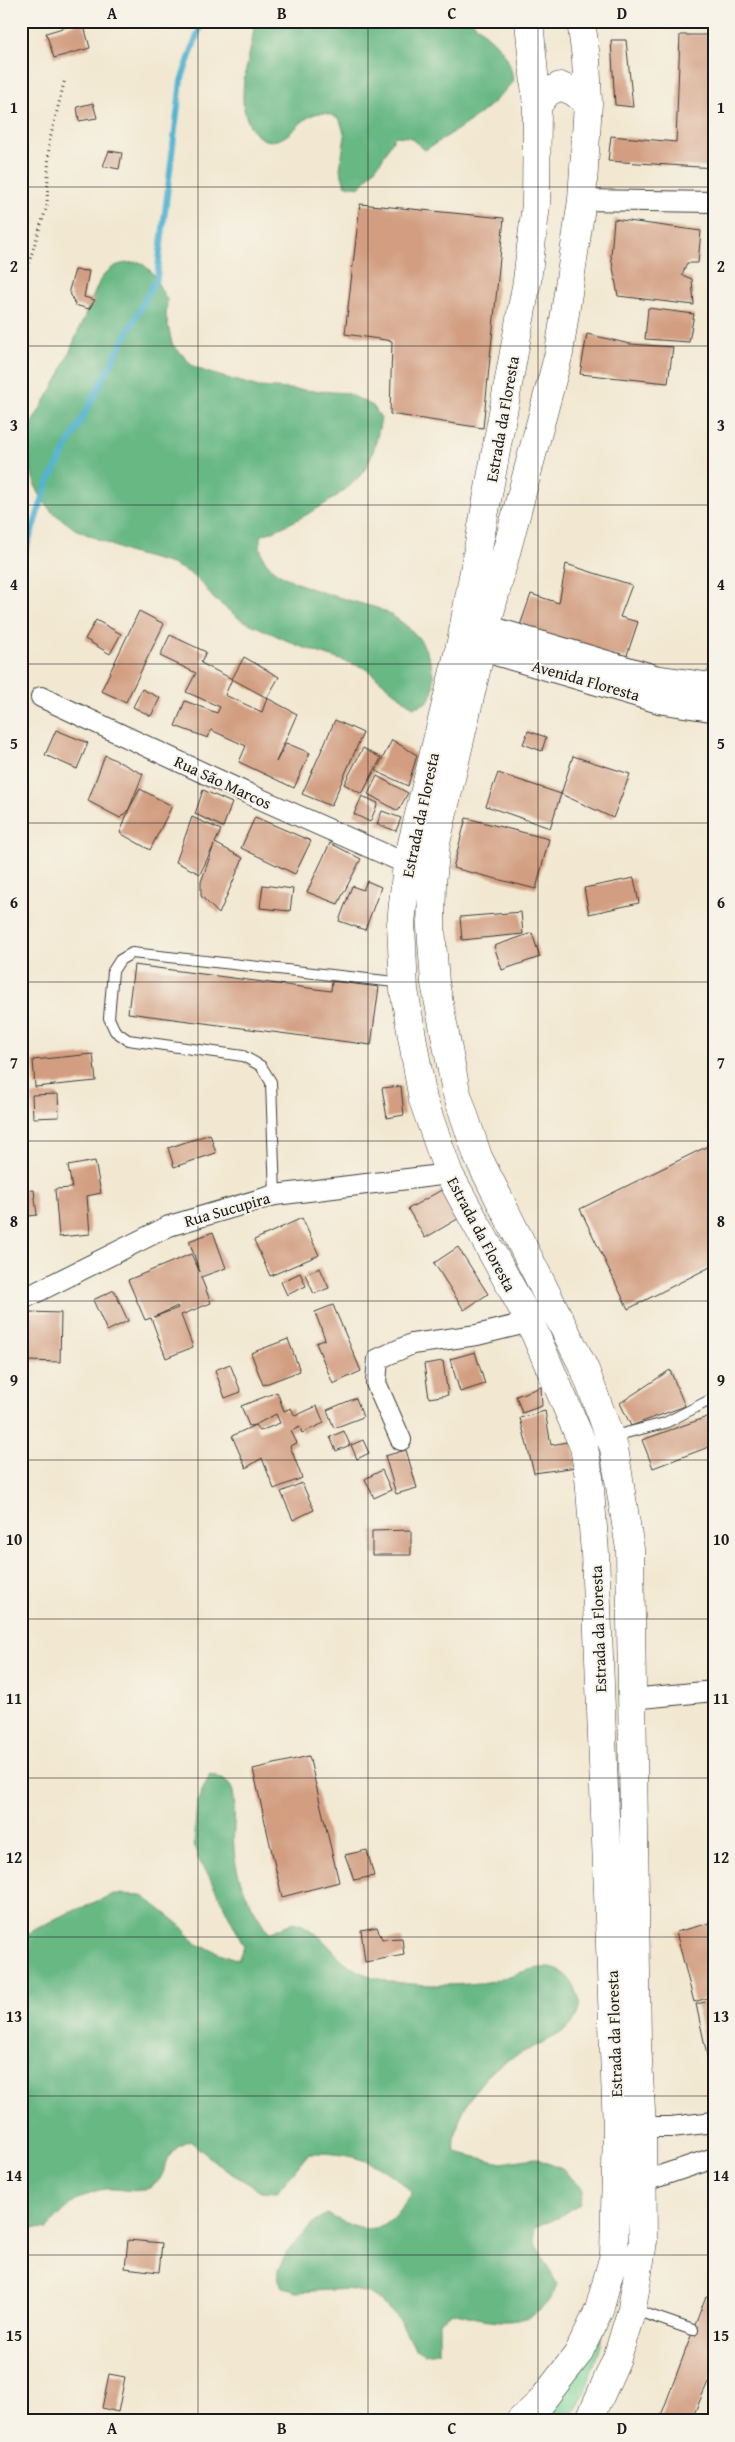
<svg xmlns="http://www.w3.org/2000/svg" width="735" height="2442" font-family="'Gentium Book Plus',serif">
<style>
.green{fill:#80d79c;stroke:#4e7a5c}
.forest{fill:#68b884;stroke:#426a50}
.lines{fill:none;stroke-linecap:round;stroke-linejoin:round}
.stream{stroke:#52b4d1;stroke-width:6}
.building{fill:#d29d80;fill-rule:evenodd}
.service-casing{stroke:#3c3b37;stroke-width:12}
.minor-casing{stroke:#3c3b37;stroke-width:22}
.tertiary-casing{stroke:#3c3b37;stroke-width:27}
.secondary-casing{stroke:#3c3b37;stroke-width:29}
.path{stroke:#3c3b37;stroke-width:3;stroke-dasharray:1 4;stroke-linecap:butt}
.service{stroke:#fff;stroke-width:10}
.minor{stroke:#fff;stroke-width:20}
.tertiary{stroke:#fff;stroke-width:25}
.secondary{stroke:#fff;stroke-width:28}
.grid{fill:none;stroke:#1c1c1c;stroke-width:1;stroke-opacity:0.55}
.labels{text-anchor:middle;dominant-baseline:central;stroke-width:4;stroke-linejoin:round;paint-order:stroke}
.street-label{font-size:16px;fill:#1c1c1c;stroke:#f7f3e8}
.neatline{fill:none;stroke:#1c1c1c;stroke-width:2}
.grid-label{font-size:16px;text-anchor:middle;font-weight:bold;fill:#1c1c1c}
</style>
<rect width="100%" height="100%" fill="#f7f3e8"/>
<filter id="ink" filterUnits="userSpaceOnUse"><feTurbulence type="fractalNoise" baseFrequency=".02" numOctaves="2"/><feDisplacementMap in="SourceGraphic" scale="10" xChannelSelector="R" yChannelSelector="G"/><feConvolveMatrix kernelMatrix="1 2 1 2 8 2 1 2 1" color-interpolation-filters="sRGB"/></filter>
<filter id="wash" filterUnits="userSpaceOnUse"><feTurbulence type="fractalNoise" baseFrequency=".0096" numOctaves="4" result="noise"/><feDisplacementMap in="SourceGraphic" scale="20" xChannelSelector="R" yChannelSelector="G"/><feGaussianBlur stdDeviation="1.12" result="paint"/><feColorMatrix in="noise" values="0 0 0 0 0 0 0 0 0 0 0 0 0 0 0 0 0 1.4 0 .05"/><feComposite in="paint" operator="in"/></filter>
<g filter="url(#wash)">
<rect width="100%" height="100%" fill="#f2e8d1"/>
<path class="green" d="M714,641V672H707Z
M617,2289L585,2392L569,2421H540Z"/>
<path class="forest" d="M254,21H472C493,42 510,50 513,81C486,114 460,128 425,150L409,137L395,136L381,161L360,187L345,185L340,169L345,136L340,120C332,115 325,111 315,114C302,118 293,134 280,139C253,149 242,114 243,94C243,70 254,46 254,21Z
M140,262L151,271L167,300L166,316L172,344L193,366L206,372L259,387L347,393L373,406L381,418C378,434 374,455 365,469C349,495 289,526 260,536C260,546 260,553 266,562C282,585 350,600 377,608C391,614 406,624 416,635C429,648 443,691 425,703C422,705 417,706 413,707L365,668L299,646L240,619L213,598L201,582L188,572L172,564L127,552L75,529L51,511L42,499L35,485L24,441L30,426L59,377L100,280C112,264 120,263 140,262Z
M210,1774C219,1777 230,1781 233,1792C237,1810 232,1831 234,1849C236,1880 252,1909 269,1933L294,1922C320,1929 329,1951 350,1966C375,1983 412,1985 442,1985C456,1985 473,1984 487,1982C521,1976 560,1947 578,1995C582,2005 577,2019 570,2026C559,2037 521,2052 506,2061C479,2077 451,2120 455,2152L502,2163L535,2158L562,2169L583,2189L579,2204L564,2214L535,2227V2243L557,2284C540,2333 493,2323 453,2312L439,2321V2352L424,2354L414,2348L401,2322L381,2301L369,2293L348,2289L296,2292L282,2287C280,2282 277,2276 278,2271C282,2254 312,2222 327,2214C374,2238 381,2236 412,2193C384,2162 351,2152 309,2153L277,2192L261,2191L224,2169L190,2141C158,2152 171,2176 152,2186C135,2195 125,2188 107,2189C81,2191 63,2211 47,2229L30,2228L21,2220V1937L59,1917L114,1894L142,1895L178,1923L197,1944L238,1960L244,1946L208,1874L198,1859L194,1844L197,1802Z"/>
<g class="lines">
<path class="stream" d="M21,564L47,485L157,277L181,81L202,21"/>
</g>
<g id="blocks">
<path class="building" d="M83,22L90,48L54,58L46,33Z
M680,35H714V168L608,161L611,136L676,142Z
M611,40H626L633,107L615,105Z
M93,103L97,118L79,121L77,107Z
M109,151L122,153L119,169L103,166Z
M360,204L504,218L483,428L390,414L392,341L345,334Z
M614,219L701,231L698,263H687L682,275L692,279L694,305L618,296L611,256Z
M75,270L89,271L84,297L95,300L89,309L75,305L69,290Z
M648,308L694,314L689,342L645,339Z
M587,334L630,344L673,347L668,383L580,374Z
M566,564L632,585L620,617L638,622L626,658L516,637L531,594L559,603Z
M139,611L164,624L126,702L101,691Z
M96,620L121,634L110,654L85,639Z
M170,635L206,652L201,663L232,679L225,695L262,712L267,698L297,714L276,762L286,743L310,753L294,788L239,762L246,746L211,730L208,738L175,726L185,701L217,713L220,707L186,692L196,673L160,656Z
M244,657L279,677L267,698L232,679Z
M142,689L160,698L151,716L133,707Z
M335,720L363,733L331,806L302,794Z
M56,730L88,743L77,769L45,755Z
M528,731L546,737L542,751L523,744Z
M392,740L417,755L408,786L376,771Z
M363,748L381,758L362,794L344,784Z
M105,755L143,774L129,809L140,789L172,806L150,850L120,833L129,809L120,818L88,801Z
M573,756L630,774L613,818L561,794Z
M498,773L561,794L550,828L486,806Z
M377,776L408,793L398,811L368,794Z
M203,790L232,803L223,827L195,814Z
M362,796L378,803L370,822L354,814Z
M382,811L401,818L396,831L377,824Z
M192,817L221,830L215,843L243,858L219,914L201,896V882L214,845L200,874L176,862Z
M255,817L311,841L295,874L241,848Z
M466,818L549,839L536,889L453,868Z
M330,843L361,859L338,904L307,892Z
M634,878L639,903L589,914L584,888Z
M367,881L381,887L365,930L339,921L352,886L363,890Z
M263,885L293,889L290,911L260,908Z
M521,912L523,934L462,940L460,917Z
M532,933L540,957L502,970L494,946Z
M134,965L331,991L332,981L379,987L371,1045L128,1013Z
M93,1054L96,1081L35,1087L33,1060Z
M401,1086L404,1115L387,1118L382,1088Z
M58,1094L59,1117L33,1118L32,1095Z
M210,1134L216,1153L174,1167L168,1148Z
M714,1143V1265L628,1309L580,1209Z
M95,1161L101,1193L87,1196L90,1234L59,1237L55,1189L72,1188L68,1166Z
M445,1188L461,1217L425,1238L408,1209Z
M34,1190L37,1215L21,1217V1191Z
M302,1218L319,1255L270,1276L254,1240Z
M213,1232L226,1268L201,1277L211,1303L181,1315L193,1347L166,1358L151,1318L145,1320L128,1280L191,1254L200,1272L189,1241ZM177,1306L178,1308L154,1317Z
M458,1247L488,1294L464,1310L434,1263Z
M320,1268L329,1288L314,1294L305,1274Z
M300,1273L306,1286L287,1295L281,1282Z
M114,1290L128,1321L107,1331L93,1300Z
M333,1305L361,1371L333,1384L316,1343L325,1339L315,1312Z
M28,1312L61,1313L60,1362L27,1361Z
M288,1339L300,1371L263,1385L251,1353Z
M475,1352L485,1384L460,1392L450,1359Z
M443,1361L448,1395L429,1398L424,1364Z
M230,1364L241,1392L225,1398L215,1370Z
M670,1370L685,1406L631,1426L620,1403Z
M541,1387L542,1406L522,1413L516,1396Z
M277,1392L284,1411L291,1408L295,1416L317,1406L324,1423L302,1433L300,1427L291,1431L297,1443L290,1446L302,1478L274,1489L262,1458L246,1468L232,1436L255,1425L249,1426L241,1406ZM276,1414L280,1423L260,1431L255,1425Z
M356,1398L363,1417L334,1428L327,1410Z
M545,1411L551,1445L572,1441L577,1467L534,1473L520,1418Z
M710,1416L714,1445L653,1468L642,1440Z
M344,1431L350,1445L336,1451L330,1437Z
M363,1440L369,1453L357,1459L351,1445Z
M406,1450L417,1488L396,1494L385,1456Z
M382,1470L391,1490L374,1498L365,1479Z
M302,1483L314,1510L293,1520L281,1492Z
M411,1530V1555H372V1531Z
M309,1756L339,1882L282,1897L253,1769Z
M367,1850L374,1876L354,1880L345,1855Z
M714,1922V1996L694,2002L676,1932Z
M377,1927L382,1939L402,1938L404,1955L365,1962L361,1930Z
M714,2000V2074H711L696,2004Z
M128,2240L162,2243L159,2272L125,2268Z
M706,2296L714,2298V2334L710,2344L714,2345V2368L691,2421H659Z
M109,2374L125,2377L118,2412L102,2408Z"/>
</g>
</g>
<g filter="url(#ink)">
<use href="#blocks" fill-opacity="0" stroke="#3c3b37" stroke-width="1"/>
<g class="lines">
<defs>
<path id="service" d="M275,1195L271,1082L261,1066L243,1056L128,1040L115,1031L109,1018L113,971L120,960L132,953L404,983
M610,1437L665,1423L714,1398
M632,2309L693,2330"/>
<path id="minor" d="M582,200L714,202
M41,697L240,790L407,864
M21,1300L169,1226L275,1195L449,1174
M401,1440L376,1383L378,1359L412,1344L477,1335L530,1322
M631,1699L714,1691
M642,2127H671L714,2122
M642,2182L714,2158"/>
<path id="tertiary" d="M467,622L656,678L714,686
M463,643L661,701L714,709"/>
<path id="secondary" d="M581,21L586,58L588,103L582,200L559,353L486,628L436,843L432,883L431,927L435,983L456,1091L478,1157L585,1370L614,1448L630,1549L637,2043L642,2127L643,2242L632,2309L617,2358L589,2421
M537,106L547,93L560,86L574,92L588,103
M520,2421L540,2403L578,2354L599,2310L614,2255L617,2128L595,1553L589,1477L584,1447L530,1322L449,1174L423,1100L404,990L401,924L407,864L461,642L527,281L536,204L537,106L529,21"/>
</defs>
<use href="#service" class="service-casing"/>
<use href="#minor" class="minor-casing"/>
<use href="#tertiary" class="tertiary-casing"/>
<use href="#secondary" class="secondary-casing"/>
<path class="path" d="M21,287L47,206L49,143L65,79"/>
<use href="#service" class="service"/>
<use href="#minor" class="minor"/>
<use href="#tertiary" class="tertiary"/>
<use href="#secondary" class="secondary"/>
</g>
</g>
<path class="grid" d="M198,21V2421M368,21V2421M538,21V2421M21,187H714M21,346H714M21,505H714M21,664H714M21,823H714M21,982H714M21,1141H714M21,1301H714M21,1460H714M21,1619H714M21,1778H714M21,1937H714M21,2096H714M21,2255H714"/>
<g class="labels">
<g class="street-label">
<text transform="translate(502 419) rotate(-80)">Estrada da Floresta</text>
<text transform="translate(586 680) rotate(16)">Avenida Floresta</text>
<text transform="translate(223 782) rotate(25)">Rua São Marcos</text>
<text transform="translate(420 815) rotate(-78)">Estrada da Floresta</text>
<text transform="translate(227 1209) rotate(-16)">Rua Sucupira</text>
<text transform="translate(482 1234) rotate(62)">Estrada da Floresta</text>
<text transform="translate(598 1629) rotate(-92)">Estrada da Floresta</text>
<text transform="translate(614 2034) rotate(-92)">Estrada da Floresta</text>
</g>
</g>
<rect width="735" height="2442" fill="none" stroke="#f7f3e8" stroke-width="55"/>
<rect x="28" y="28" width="680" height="2386" class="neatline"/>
<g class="grid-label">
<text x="112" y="19">A</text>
<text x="282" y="19">B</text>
<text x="452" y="19">C</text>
<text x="622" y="19">D</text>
<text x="14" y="113">1</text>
<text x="721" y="113">1</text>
<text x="14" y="272">2</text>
<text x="721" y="272">2</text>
<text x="14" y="431">3</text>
<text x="721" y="431">3</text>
<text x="14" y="590">4</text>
<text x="721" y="590">4</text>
<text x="14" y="749">5</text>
<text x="721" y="749">5</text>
<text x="14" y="908">6</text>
<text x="721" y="908">6</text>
<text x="14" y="1068">7</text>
<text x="721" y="1068">7</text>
<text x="14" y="1227">8</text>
<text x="721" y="1227">8</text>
<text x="14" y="1386">9</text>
<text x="721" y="1386">9</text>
<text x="14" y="1545">10</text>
<text x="721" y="1545">10</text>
<text x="14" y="1704">11</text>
<text x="721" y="1704">11</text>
<text x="14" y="1863">12</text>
<text x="721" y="1863">12</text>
<text x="14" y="2022">13</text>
<text x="721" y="2022">13</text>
<text x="14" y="2181">14</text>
<text x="721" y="2181">14</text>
<text x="14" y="2341">15</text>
<text x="721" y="2341">15</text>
<text x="112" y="2434">A</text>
<text x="282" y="2434">B</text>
<text x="452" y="2434">C</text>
<text x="622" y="2434">D</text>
</g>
</svg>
